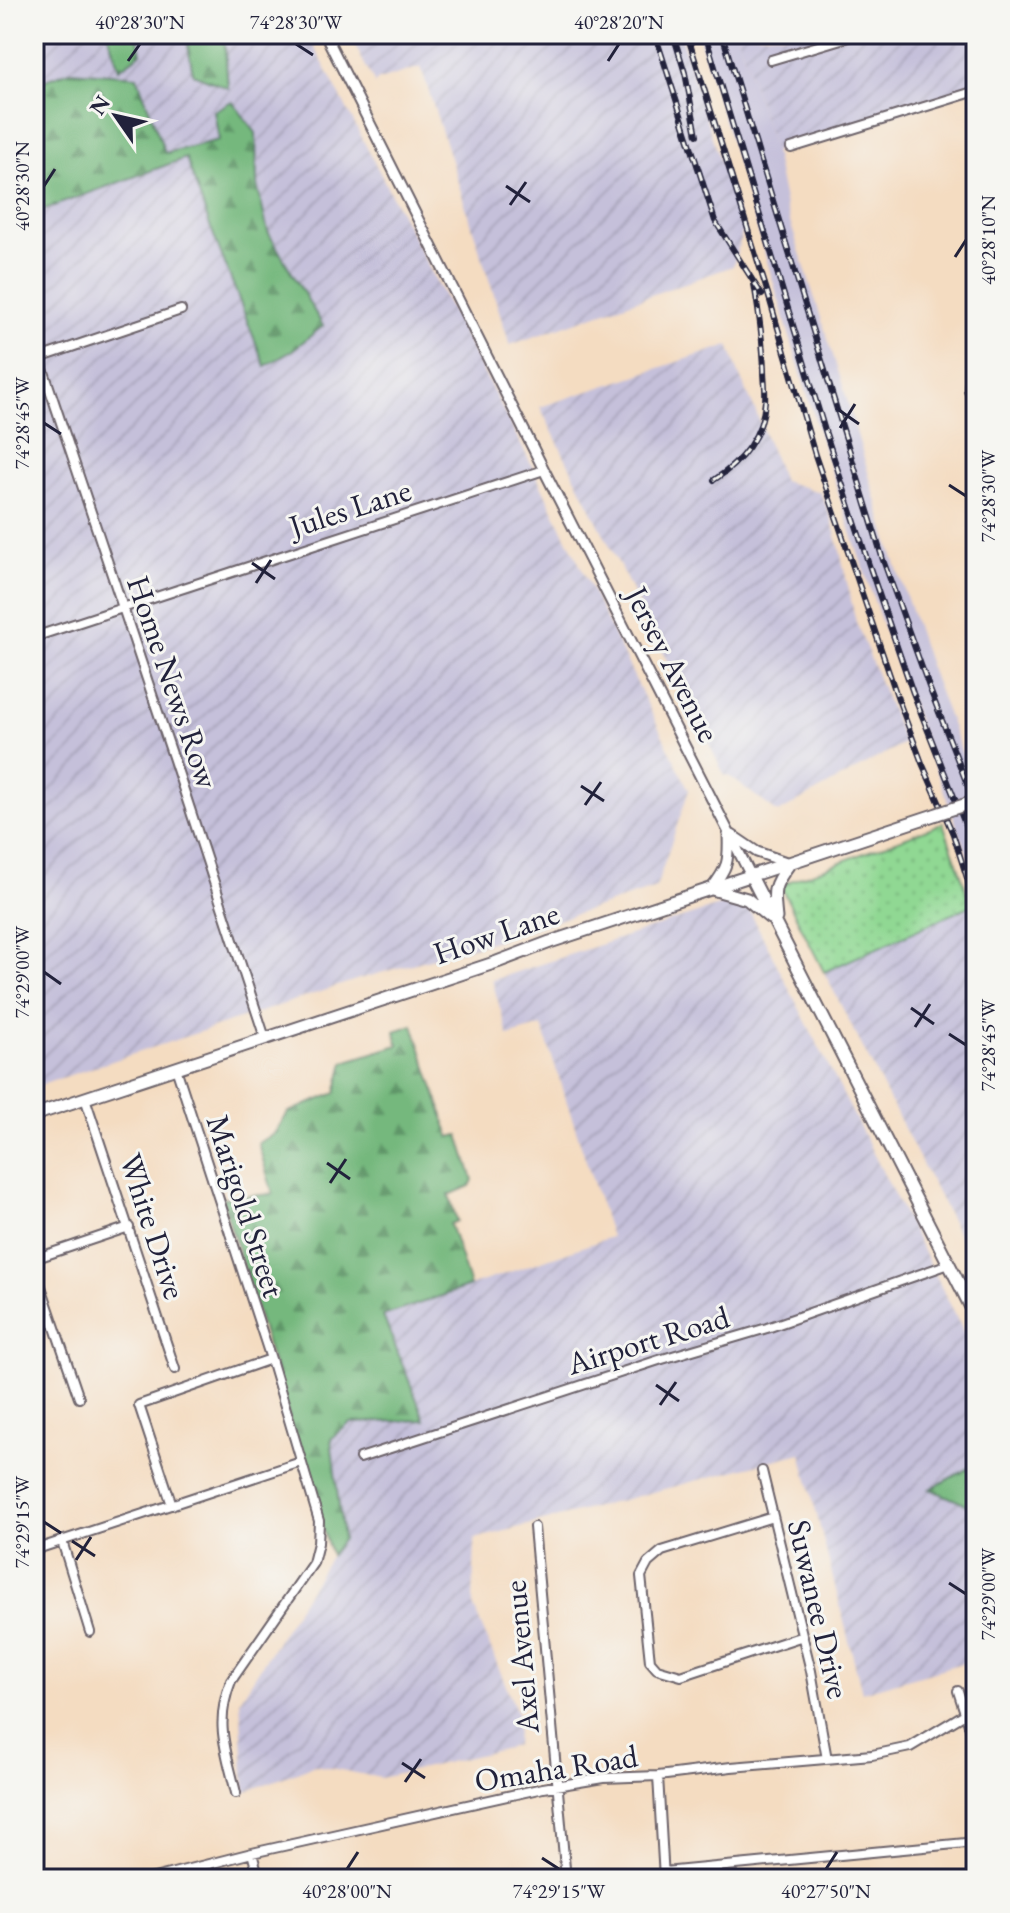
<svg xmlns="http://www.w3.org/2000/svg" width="1010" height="1913" font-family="'EB Garamond',serif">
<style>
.industrial{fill:url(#industrial-furrows)}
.railway{fill:#c5c0da}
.green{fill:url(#green-dots);stroke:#597d67;stroke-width:2}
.forest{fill:url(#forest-firs);stroke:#4b6d5c;stroke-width:2}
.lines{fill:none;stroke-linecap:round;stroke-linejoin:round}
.minor-casing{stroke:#6c636a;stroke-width:12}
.tertiary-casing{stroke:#6c636a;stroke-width:13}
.secondary-casing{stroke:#6c636a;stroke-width:15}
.minor{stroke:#fff;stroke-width:8}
.tertiary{stroke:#fff;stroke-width:9}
.secondary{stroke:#fff;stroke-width:11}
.rail-casing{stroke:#22223b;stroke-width:6}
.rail{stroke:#f6f6f2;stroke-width:3;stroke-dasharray:9;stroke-linecap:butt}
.secondary-bridge-casing{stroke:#6c636a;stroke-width:15;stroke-linecap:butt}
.secondary-bridge{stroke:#fff;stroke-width:11}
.ticks{fill:none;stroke:#22223b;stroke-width:3}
.labels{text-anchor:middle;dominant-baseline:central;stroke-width:6;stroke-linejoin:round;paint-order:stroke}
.street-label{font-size:32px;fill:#22223b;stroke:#f6f6f2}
.neatline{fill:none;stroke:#22223b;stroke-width:3}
.ticks-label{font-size:20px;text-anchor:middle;fill:#22223b}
</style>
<defs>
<pattern id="industrial-furrows" width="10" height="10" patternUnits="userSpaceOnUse" patternTransform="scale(2)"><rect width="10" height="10" fill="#c5c0da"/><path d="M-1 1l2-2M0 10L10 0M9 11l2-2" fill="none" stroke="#a9a5bc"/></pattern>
<pattern id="green-dots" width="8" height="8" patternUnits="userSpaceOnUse" patternTransform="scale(2)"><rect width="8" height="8" fill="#90d893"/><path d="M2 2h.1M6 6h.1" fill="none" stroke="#7cb980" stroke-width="1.8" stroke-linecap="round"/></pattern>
<pattern id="forest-firs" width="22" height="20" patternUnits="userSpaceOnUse" patternTransform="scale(2)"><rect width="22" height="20" fill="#74b87d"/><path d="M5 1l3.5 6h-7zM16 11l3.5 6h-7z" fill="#5f9568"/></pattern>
</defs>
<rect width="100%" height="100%" fill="#f6f6f2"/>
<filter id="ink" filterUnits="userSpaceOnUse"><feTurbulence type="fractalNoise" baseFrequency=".0125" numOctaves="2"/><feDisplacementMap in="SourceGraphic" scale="16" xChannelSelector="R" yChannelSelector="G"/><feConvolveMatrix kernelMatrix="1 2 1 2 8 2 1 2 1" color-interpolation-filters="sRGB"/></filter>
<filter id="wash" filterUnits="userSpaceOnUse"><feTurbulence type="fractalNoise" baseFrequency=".006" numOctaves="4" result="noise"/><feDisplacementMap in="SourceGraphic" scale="32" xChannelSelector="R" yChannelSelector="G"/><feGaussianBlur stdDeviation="1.8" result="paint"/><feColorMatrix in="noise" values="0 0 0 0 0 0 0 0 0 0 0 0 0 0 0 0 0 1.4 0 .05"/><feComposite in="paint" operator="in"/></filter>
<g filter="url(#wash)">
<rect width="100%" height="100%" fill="#f4dcc1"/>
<path class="industrial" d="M34,34H186L193,74L227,88L224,34H308L530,462L689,790L656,888L494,941L359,979L34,1087V213L186,158L209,223L265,366L323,326L268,232L257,185L256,133L232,101L214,111L219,140L165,153L137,76L70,71L34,84Z
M349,34H680L709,128L743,230L733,266L510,345L421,67L376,81L375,84Z
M737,34H976V89L774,151Z
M729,345L739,374L755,410L783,481L820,492L830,515L839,546L856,622L904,743L778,813L728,775L725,776L540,407Z
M743,898L976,1355V1464L930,1489L976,1509V1659L862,1692L801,1453L475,1539L473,1605L518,1715L516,1746L381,1778L315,1765L245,1792L240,1700L331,1555L343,1539L331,1439L350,1423L383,1316L611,1237L542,1026L508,1036L492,980Z
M970,906L976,921V1269L824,972Z"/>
<path class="railway" d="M698,34H737L774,151L785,206L843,386L889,544L929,665L976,790V877L888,642L854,541L820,436Z"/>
<path class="green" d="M943,823L964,883L970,906L824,972L780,885Z"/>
<path class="forest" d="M108,34H137L141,53L119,69Z
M186,34H224L228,88L193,74Z
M70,71L137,76L165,153L219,140L214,111L232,101L256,133L257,185L268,232L323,326L290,352L265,366L209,223L186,158L34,213V84Z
M413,1025L450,1137L459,1135L473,1180L470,1186L449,1195L457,1221L450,1224L470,1286L383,1316L425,1420L350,1423L331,1439L343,1539L331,1555L222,1198L273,1194L258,1143L273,1135L289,1112L336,1093L344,1062L398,1045L395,1031Z
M976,1464V1509L930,1489Z"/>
</g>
<g filter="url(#ink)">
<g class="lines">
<defs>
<path id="minor" d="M771,60L858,34
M791,148L976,91
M976,330L969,390L976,407
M34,342L174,760L265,1038
M39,358L181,310
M34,637L544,470
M176,1068L271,1359L319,1521L318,1543L313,1563L231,1681C214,1724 226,1750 236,1793
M85,1098L175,1369
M34,1259L129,1227
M34,1266L79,1398
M360,1458L659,1360L767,1328L949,1264
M762,1471L811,1671L827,1759
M172,1505L139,1405L271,1359
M773,1517L662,1551L648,1563L641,1576L650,1661L657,1669L681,1676L803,1636
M534,1527L566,1879
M62,1541L90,1632
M34,1550L301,1462
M958,1691L976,1747
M658,1776L664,1879
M252,1853L259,1879
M664,1872L976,1842
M150,1879L252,1853L543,1788L604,1778L658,1776L731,1767L872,1755L910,1747L965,1714"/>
<path id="tertiary" d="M325,34L544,470L751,876
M732,835L757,852L789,863
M711,889C728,867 729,862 728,835"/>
<path id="secondary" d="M751,876L976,1317
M712,889L747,899L770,918
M776,918C773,890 772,887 789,864
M34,1115L497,962L550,942L937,814"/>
</defs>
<use href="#minor" class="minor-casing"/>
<use href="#tertiary" class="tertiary-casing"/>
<use href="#secondary" class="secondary-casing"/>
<use href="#minor" class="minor"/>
<use href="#tertiary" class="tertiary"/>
<use href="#secondary" class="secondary"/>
<defs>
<path id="rail" d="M655,34L715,221L762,295
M673,34L685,73L697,135
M687,34L768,294L815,455L898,699L922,763L953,834L976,906
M705,34L826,434L869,565L913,693L976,852
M722,34L883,560L929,687L976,807
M714,480C742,462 763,435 765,401C766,391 764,380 764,370C763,341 759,313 754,284"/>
</defs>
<use href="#rail" class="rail-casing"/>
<use href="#rail" class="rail"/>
<defs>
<path id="secondary-bridge" d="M937,814L976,801"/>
</defs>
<use href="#secondary-bridge" class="secondary-bridge-casing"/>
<use href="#secondary-bridge" class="secondary-bridge"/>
</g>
</g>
<path class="ticks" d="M296,44L313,55M128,61L140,44M608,61L619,44M44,186L55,169M506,186L530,202M510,205L526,182M955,257L966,240M836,408L859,424M44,423L61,434M840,428L855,404M949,485L966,496M252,563L275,579M256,583L271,560M581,786L604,801M585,805L601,782M44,972L61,984M911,1008L934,1024M915,1027L930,1004M949,1034L966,1045M327,1163L350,1179M330,1183L346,1159M656,1385L679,1401M660,1405L676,1382M44,1522L61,1533M72,1541L95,1556M76,1560L91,1537M949,1583L966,1594M402,1763L425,1778M405,1782L421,1759M542,1858L559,1869M347,1869L358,1852M826,1869L837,1852"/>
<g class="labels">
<g class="street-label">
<text transform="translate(350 508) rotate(-18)">Jules Lane</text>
<text transform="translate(673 664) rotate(63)">Jersey Avenue</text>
<text transform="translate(173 682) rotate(71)">Home News Row</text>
<text transform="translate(496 933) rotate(-19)">How Lane</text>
<text transform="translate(246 1206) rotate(72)">Marigold Street</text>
<text transform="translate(153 1226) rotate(72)">White Drive</text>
<text transform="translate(648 1340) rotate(-17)">Airport Road</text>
<text transform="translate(819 1609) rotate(77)">Suwanee Drive</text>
<text transform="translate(521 1657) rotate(-95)">Axel Avenue</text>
<text transform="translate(556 1768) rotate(-9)">Omaha Road</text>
</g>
</g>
<rect width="1010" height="1913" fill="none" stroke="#f6f6f2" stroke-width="88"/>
<g transform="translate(116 116) rotate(304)" stroke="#f6f6f2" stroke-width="6" paint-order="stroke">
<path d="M0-6L14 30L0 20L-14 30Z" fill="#22223b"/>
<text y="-12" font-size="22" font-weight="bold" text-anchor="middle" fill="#22223b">N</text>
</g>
<rect x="44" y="44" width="922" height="1825" class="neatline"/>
<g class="ticks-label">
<text x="140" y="29">40°28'30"N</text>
<text x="296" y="29">74°28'30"W</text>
<text x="619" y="29">40°28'20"N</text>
<text transform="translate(22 186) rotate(-90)" y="7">40°28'30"N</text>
<text transform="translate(988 240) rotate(-90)" y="7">40°28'10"N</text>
<text transform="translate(22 423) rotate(-90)" y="7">74°28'45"W</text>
<text transform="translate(988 496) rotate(-90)" y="7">74°28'30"W</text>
<text transform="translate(22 972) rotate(-90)" y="7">74°29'00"W</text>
<text transform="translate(988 1045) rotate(-90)" y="7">74°28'45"W</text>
<text transform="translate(22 1522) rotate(-90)" y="7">74°29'15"W</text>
<text transform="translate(988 1594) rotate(-90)" y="7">74°29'00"W</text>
<text x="347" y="1898">40°28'00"N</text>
<text x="559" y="1898">74°29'15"W</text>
<text x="826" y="1898">40°27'50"N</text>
</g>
</svg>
